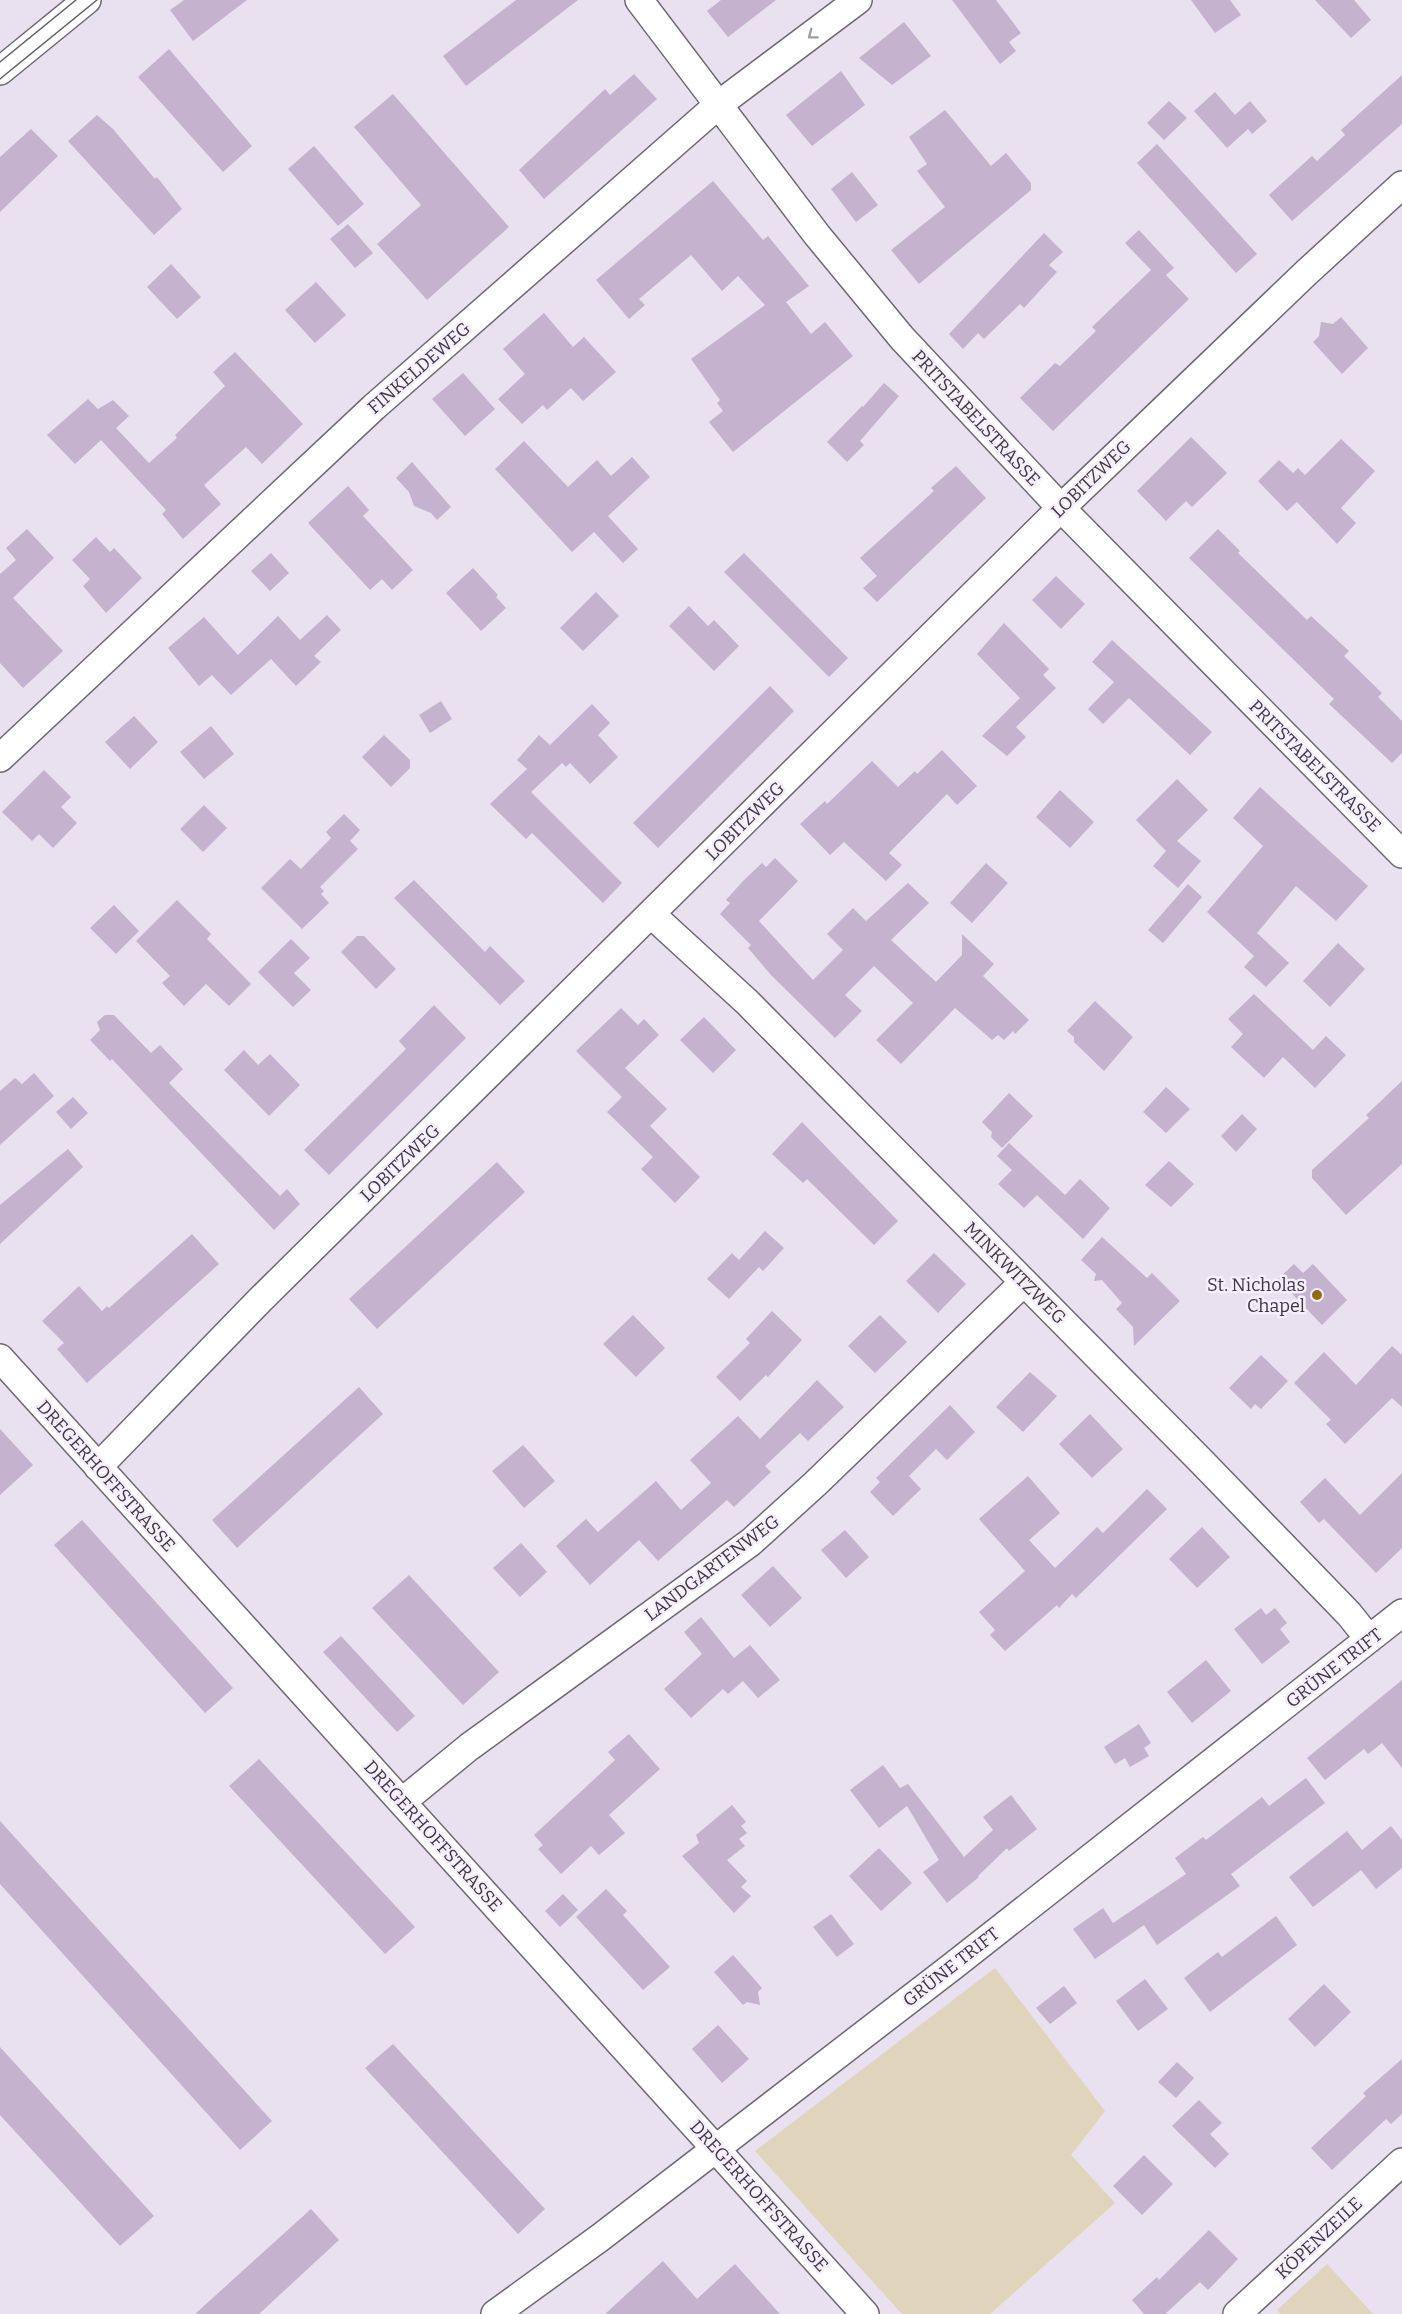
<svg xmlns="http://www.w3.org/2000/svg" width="1402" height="2314" font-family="Bitter,serif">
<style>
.green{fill:#e0d4bc}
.building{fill:#c4b2cf}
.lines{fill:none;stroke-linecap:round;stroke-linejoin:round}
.minor-casing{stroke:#6f6774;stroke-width:30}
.minor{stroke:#fff;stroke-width:27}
.tram{stroke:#646067;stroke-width:1.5}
.oneway{stroke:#9e9c9e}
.poi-dot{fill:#906d12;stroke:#f7eefd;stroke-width:2}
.labels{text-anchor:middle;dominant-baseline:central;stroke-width:5;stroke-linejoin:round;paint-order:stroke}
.street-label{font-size:18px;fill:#3c393e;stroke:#f7eefd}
.poi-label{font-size:18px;fill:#3c393e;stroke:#f7eefd;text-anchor:end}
</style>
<rect width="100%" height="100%" fill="#e9e1ef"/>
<path class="green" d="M995,1968L1105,2111L1071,2155L1115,2203L990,2314H902L755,2151Z
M1327,2264L1373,2314H1280L1277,2310Z"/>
<path class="building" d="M184,0H247L193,41L170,10Z
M516,0H578L466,86L443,56Z
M721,0H776L728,37L707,11Z
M952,0H996L1021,33L1009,42L1016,51L1000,64Z
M1191,0H1230L1241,15L1215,33Z
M1315,0H1354L1371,20L1351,38Z
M904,22L931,56L892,85L859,58Z
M169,49L252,146L223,172L138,77Z
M841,71L865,105L812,146L786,115Z
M634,74L657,99L544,199L519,170L605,89L610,95Z
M1402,75V124L1292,221L1269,195L1312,156L1317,161L1345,135L1341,130Z
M1215,92L1235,115L1250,101L1267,121L1252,134L1248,129L1227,148L1194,111Z
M393,94L509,227L427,300L377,244L421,205L354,127Z
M1169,101L1187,118L1164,140L1147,123Z
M945,110L991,166L1006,153L1031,183V190L919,284L891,250L945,207L917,171L927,164L909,137Z
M97,115L113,129L155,179L157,177L182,209L154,235L68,141Z
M31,129L58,156L0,212V157Z
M1157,144L1257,254L1236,273L1137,163Z
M314,146L364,204L338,226L288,169Z
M852,172L878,205L856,222L831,189Z
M713,181L763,240L768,236L809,286L786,302L811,334L825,322L853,356L733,452L709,422L723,411L717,403L720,400L691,359L765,305L738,276L722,291L691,255L639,299L645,305L629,319L596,280Z
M348,224L373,253L355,268L330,239Z
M1139,230L1174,268L1166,275L1189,299L1053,431L1020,398L1055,363L1060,366L1096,331L1092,327L1151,270L1125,243Z
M1044,233L1063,252L1049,265L1057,272L1024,308L1020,304L984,339L978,333L963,349L949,334Z
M171,264L201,297L177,319L147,287Z
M316,282L346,315L315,343L285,310Z
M544,313L573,347L584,337L616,372L583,401L571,388L547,410L543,405L522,424L498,399L525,374L503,349Z
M1341,317L1368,348L1342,374L1313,342L1319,336L1321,322L1333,324Z
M235,352L303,424L262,464L246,447L204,485L221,504L183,539L162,514L166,510L101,440L75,464L47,435L88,399L98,409L113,400L129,416L116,428L149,463L177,438L175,435L225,386L213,372Z
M463,373L495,409L465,436L432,399Z
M884,383L899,396L860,441L864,445L847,462L827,442L862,406L863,407Z
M1191,437L1227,473L1192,507L1186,501L1166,521L1137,491Z
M1341,439L1375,471L1341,508L1356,523L1337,544L1297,502L1287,511L1258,481L1279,460L1293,473L1298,468L1305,475Z
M524,441L568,487L597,460L611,476L632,457L650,477L608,516L638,549L623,563L594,532L572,552L495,469Z
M412,462L451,507L437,520L431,513L414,506L409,492L396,478Z
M956,466L986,498L877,602L863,588L877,576L860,558L934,491L931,488Z
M348,486L369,510L363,516L413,570L392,590L382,579L370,590L308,523Z
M27,529L54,558L13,598L63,651L23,688L0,663V574L16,560L6,548Z
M1218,529L1240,551L1238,553L1307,620L1311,616L1349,651L1344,656L1382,693L1378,697L1402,721V753L1392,763L1329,704L1334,699L1189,558Z
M96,537L110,552L114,548L142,578L106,613L83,586L90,579L72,560Z
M271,553L289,573L270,591L251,571Z
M744,553L848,658L829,677L724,572Z
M473,568L498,595L496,597L506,608L481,631L446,593Z
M1056,576L1085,604L1061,629L1032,600Z
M596,592L619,616L583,651L560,628Z
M689,606L708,626L714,620L739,646L714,671L669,626Z
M327,615L341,630L314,656L321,662L296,686L271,659L231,695L212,675L199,686L168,648L204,617L238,655L278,616L300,640Z
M1004,623L1049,669L1043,675L1056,688L1016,727L1026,737L1007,756L982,736L1020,698L977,654Z
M1112,640L1212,732L1190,755L1129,698L1103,724L1088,709L1114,682L1092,662Z
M770,686L794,711L658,848L633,823Z
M441,701L452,719L430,733L419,715Z
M592,704L610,723L598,735L618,757L590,784L570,763L566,767L562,763L531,792L622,883L603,903L532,833L526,839L490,804L527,769L517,760L539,735L550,745Z
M134,716L158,742L130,769L105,742Z
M211,726L234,754L204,779L180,752Z
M384,735L410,760V768L391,787L362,757Z
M942,750L977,786L957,805L947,794L889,853L902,865L886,881L844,842L830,855L800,824L825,801L827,804L872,761L898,787L915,771L917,774Z
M44,770L71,797L61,807L77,823L53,848L39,834L32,841L2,812Z
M1177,779L1208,810L1177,841L1201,861L1178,888L1153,866L1166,851L1136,820Z
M1260,787L1368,886L1336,921L1296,886L1257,933L1289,963L1266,987L1244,967L1254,956L1207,912L1263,846L1233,818Z
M1060,790L1094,822L1070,848L1036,817Z
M204,805L227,828L203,852L180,829Z
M344,814L360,830L350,841L358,849L320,887L324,891L321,894L329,903L302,929L261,888L290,859L301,869L331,838L326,832Z
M775,858L798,881L759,921L813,980L843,950L827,934L853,908L866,921L908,883L929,903L891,940L936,982L962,955V934L994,964L983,976L1029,1020L1015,1034L1013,1031L1004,1040L998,1035L992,1040L955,1008L901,1064L876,1040L913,1003L874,966L845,995L862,1011L835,1038L771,975L748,948L751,945L720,914L730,903L726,900L744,880L762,863L766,867Z
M986,863L1008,883L972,923L950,903Z
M414,880L485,952L490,946L525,981L500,1005L394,898Z
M1188,884L1202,897L1163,943L1148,930Z
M177,900L211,934L207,939L251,984L229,1006L206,984L184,1006L162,983L170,976L136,941Z
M114,905L139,931L116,954L90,928Z
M357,936H364L396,969L376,989L341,952Z
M291,939L310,958L294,973L311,990L293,1007L258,972Z
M1338,943L1365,969L1330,1007L1303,981Z
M1254,994L1313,1050L1326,1036L1346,1055L1315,1088L1283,1057L1264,1078L1231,1047L1243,1034L1228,1019Z
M1095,1001L1133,1037L1104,1071L1074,1042V1037L1067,1031Z
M434,1005L466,1038L329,1175L304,1150L406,1049L399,1041Z
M621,1008L638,1025L644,1019L659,1035L625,1068L667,1109L650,1126L700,1177L675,1203L641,1169L653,1157L607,1112L622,1097L576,1051Z
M105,1015H114L151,1053L160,1045L183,1069L169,1083L280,1196L287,1189L300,1204L274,1230L112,1059L110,1061L90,1040L100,1030L97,1022Z
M704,1017L736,1050L713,1073L680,1040Z
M244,1050L258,1065L270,1054L300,1085L269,1116L224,1070Z
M34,1073L54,1096L0,1145V1091L15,1078L22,1084Z
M1402,1081V1164L1346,1215L1312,1178V1170L1369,1118L1366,1115Z
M1166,1087L1190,1109L1166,1133L1143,1112Z
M1009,1093L1033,1116L1002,1148L991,1137L992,1132L982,1122Z
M73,1097L88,1113L71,1129L56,1112Z
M1242,1114L1257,1129L1236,1152L1221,1136Z
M802,1122L898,1221L874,1245L807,1179L803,1183L772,1154Z
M1009,1143L1065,1195L1080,1179L1110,1208L1083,1239L1037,1195L1024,1208L998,1184L1012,1170L997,1156Z
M68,1149L83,1167L0,1244V1205Z
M1169,1161L1194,1184L1171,1207L1145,1185Z
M497,1162L525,1192L377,1329L349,1299Z
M765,1231L784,1248L763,1271L759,1267L729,1299L707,1279L732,1253L739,1260Z
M192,1234L219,1264L87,1383L57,1349L64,1343L42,1321L79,1286L102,1311L107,1306L109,1308Z
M1102,1237L1147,1278L1152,1273L1180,1301L1134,1346L1133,1327L1116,1309L1122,1303L1102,1280L1094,1281L1096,1274L1081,1260Z
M934,1253L966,1284L938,1313L906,1281Z
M1294,1264L1303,1273L1313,1264L1347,1300L1322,1325L1278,1279Z
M772,1311L802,1340L768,1377L766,1375L740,1401L716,1377L750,1343L746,1339Z
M633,1315L665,1348L636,1377L603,1344Z
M880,1315L907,1342L875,1373L848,1346Z
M1392,1346L1402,1355V1407L1392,1398L1345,1444L1326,1424L1331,1420L1294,1383L1324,1352L1356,1385Z
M1261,1355L1288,1381L1261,1409L1255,1404L1251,1409L1229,1388Z
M1030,1372L1057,1396L1023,1432L996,1407Z
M817,1380L844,1407L808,1441L800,1433L765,1466L771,1472L734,1507L727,1500L658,1561L639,1540L590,1585L556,1546L586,1519L598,1532L656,1481L681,1510L711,1483L690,1460L738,1416L760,1439Z
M359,1387L383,1414L237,1548L212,1520Z
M950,1405L975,1432L947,1460L936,1449L909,1476L921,1489L893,1516L870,1492L880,1482L876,1478Z
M1090,1414L1123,1449L1092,1478L1059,1444Z
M0,1429L33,1465L0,1495Z
M523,1445L555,1481L524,1508L492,1471Z
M1402,1473V1548L1376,1573L1324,1519L1319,1523L1300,1502L1325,1478L1360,1515Z
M1028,1476L1060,1513L1029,1540L1055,1568L1097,1527L1103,1533L1147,1489L1167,1509L1076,1598L1072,1594L1059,1608L1057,1605L1005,1651L990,1635L995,1630L979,1612L1025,1571L979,1519Z
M82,1520L233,1688L205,1713L54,1545Z
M1202,1527L1230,1557L1197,1588L1169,1559Z
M845,1530L869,1557L846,1578L821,1550Z
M521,1543L547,1572L520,1597L493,1568Z
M773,1566L802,1598L770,1627L741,1595Z
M409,1575L499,1672L463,1705L372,1608Z
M1261,1608L1266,1615L1275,1608L1287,1623L1280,1629L1290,1642L1262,1664L1234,1629Z
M701,1617L734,1658L750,1645L780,1680L758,1698L743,1681L728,1694L723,1689L691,1718L664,1689L702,1654L684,1632Z
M341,1636L415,1716L397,1732L323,1652Z
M1206,1660L1231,1691L1192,1723L1167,1692Z
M1402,1680V1768L1382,1743L1368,1754L1364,1749L1325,1780L1307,1758Z
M1139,1724L1151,1743L1144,1748L1149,1756L1130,1767L1125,1758L1115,1764L1104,1747Z
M629,1734L660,1769L609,1815L625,1833L599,1855L591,1846L561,1874L538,1849L543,1845L534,1835L615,1760L608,1752Z
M259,1759L415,1927L385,1954L229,1786Z
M883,1765L900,1788L908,1784L964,1857L993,1830L983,1817L1011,1795L1037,1829L1009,1851L1007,1848L978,1876L979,1877L947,1903L923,1872L939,1860L907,1806L879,1828L850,1790Z
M1306,1778L1325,1803L1231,1874L1240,1886L1157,1945L1144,1925L1095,1959L1073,1929L1103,1908L1113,1923L1186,1874L1175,1858L1203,1837L1206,1840L1262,1797L1269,1806Z
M732,1805L746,1822L741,1826L747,1833L739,1839L745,1846L727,1860L747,1881L741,1887L751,1896L734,1913L682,1856L699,1843L696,1835Z
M0,1821L272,2121L240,2150L0,1884Z
M1391,1826L1402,1840V1868L1376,1889L1361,1870L1313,1907L1289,1877L1347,1831L1362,1850Z
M879,1848L912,1883L881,1911L849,1876Z
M606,1889L627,1911L623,1915L670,1967L643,1990L576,1917Z
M563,1894L578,1910L560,1927L545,1911Z
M831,1914L854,1944L837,1957L813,1927Z
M1276,1916L1297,1945L1210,2012L1184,1978L1218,1952L1222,1957Z
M733,1955L762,1988L758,1992L760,2005L747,2002L743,2005L714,1972Z
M1145,1979L1168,2009L1138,2031L1116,2001Z
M1324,1984L1351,2012L1315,2047L1288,2019Z
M1064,1986L1077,2003L1050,2024L1036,2008Z
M718,2025L749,2059L722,2083L692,2049Z
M393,2044L545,2209L518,2234L365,2068Z
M0,2047L154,2216L120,2246L0,2115Z
M1402,2059V2114L1391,2124L1386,2119L1332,2170L1311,2148L1366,2096L1363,2093Z
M1177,2062L1194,2078L1176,2098L1158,2082Z
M1199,2100L1222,2123L1210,2134L1229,2154L1215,2168L1172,2126Z
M1144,2155L1173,2184L1142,2215L1113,2186Z
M311,2209L339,2240L259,2314H195Z
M1209,2230L1238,2259L1208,2290L1200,2282L1165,2314H1144L1132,2300L1157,2277L1159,2280Z
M663,2261L697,2299L735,2264L780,2314H605Z"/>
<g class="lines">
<defs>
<path id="minor" d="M639,0L817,235L902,338L1061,508L1402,854
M0,71L87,0
M0,758L374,407L718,105L858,0
M652,915L747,1002L1202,1462L1349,1614L1369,1639
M0,1358L865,2314
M98,1467L260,1300L1061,508L1306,273L1402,185
M403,1801L469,1747L751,1542L815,1484L1024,1282
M495,2314L601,2237L953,1966L1402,1613
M1237,2314L1402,2162"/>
</defs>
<use href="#minor" class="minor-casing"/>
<use href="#minor" class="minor"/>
<path class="tram" d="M0,62L76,0
M0,79L97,0"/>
</g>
<defs><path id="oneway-chevron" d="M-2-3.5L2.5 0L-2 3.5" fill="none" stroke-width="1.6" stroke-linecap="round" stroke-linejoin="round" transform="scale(1.5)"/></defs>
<use class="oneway" href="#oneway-chevron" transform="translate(812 35) rotate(143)"/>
<circle class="poi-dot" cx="1317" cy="1295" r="6"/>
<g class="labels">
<g class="street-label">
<text transform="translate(419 368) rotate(-41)">FINKELDEWEG</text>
<text transform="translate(976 418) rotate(47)">PRITSTABELSTRASSE</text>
<text transform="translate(1091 479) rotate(-44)">LOBITZWEG</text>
<text transform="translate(1315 766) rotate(45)">PRITSTABELSTRASSE</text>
<text transform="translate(745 821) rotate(-45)">LOBITZWEG</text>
<text transform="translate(400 1163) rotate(-44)">LOBITZWEG</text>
<text transform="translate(1015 1273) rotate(45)">MINKWITZWEG</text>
<text transform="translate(106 1476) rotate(48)">DREGERHOFFSTRASSE</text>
<text transform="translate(712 1568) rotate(-37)">LANDGARTENWEG</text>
<text transform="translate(1334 1668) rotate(-38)">GRÜNE TRIFT</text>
<text transform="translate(433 1836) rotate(48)">DREGERHOFFSTRASSE</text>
<text transform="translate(951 1967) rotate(-38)">GRÜNE TRIFT</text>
<text transform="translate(759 2196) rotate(48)">DREGERHOFFSTRASSE</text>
<text transform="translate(1319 2238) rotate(-43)">KÖPENZEILE</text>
</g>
<g class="poi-label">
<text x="1305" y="1285">St. Nicholas<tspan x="1305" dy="21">Chapel</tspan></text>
</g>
</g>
</svg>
